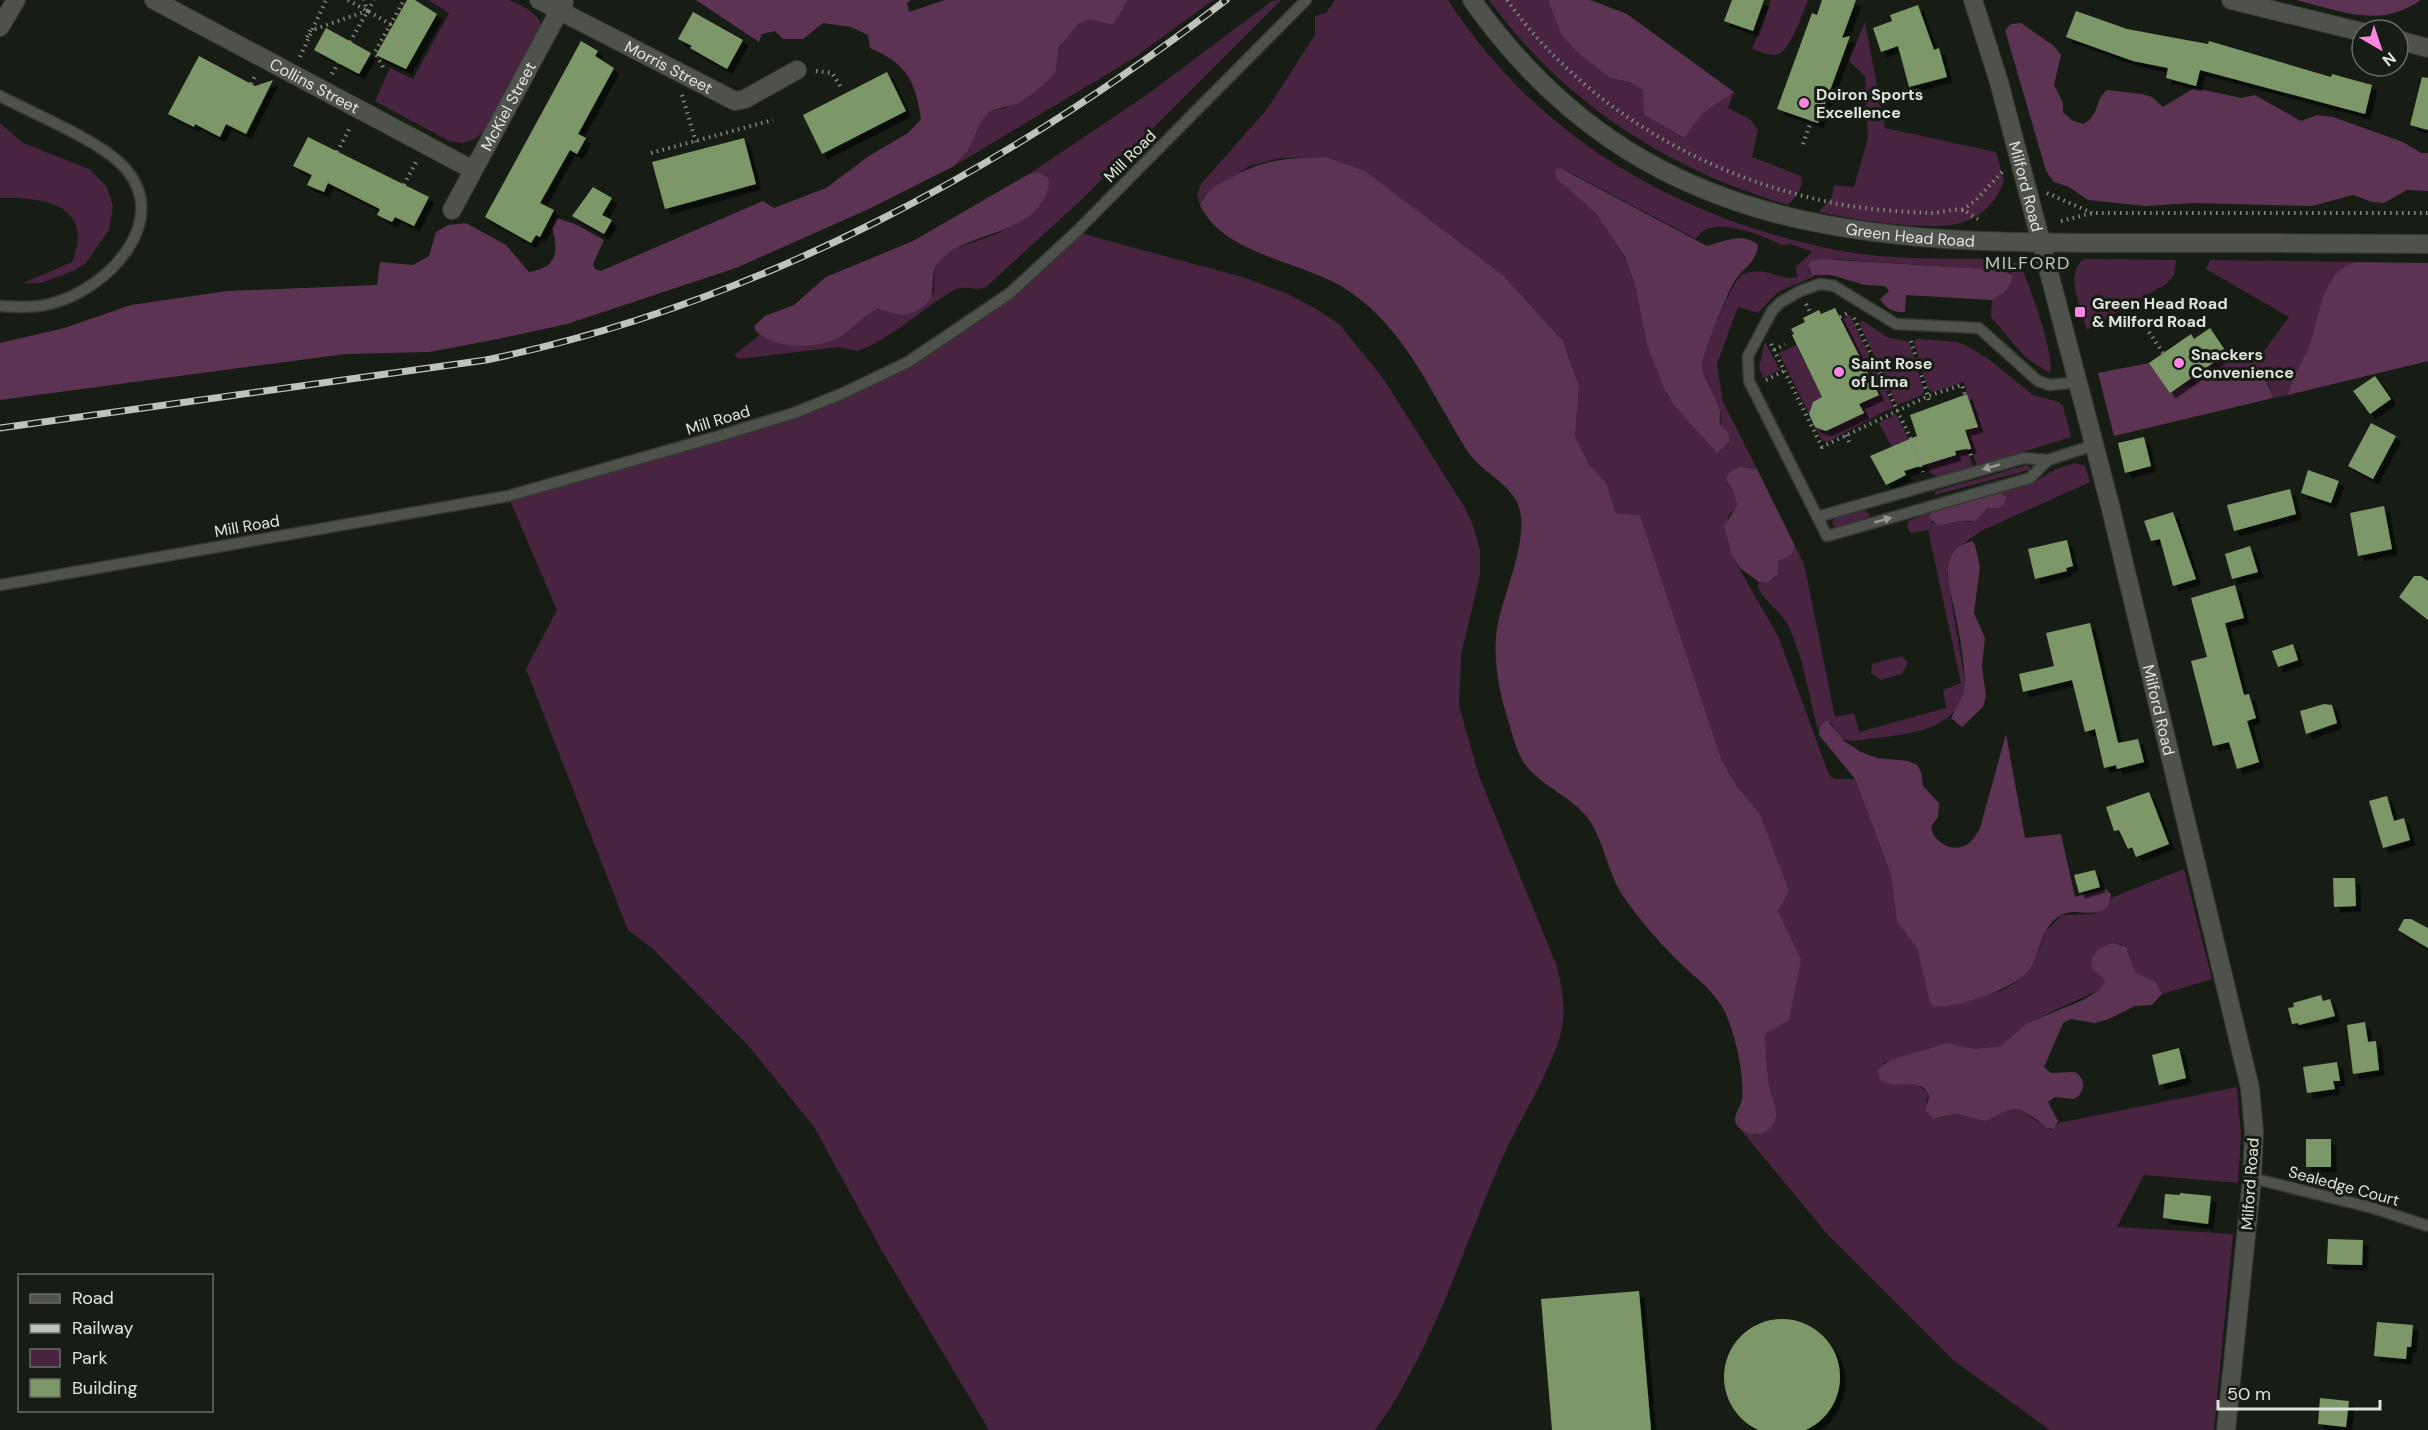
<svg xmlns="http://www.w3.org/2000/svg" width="2428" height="1430" font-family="'DM Sans',sans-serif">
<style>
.green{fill:#492441;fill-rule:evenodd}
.forest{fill:#5c3353}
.building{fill:#7c9869;filter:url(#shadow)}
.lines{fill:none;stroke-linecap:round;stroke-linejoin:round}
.service-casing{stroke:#333930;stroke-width:13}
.minor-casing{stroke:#333930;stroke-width:20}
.tertiary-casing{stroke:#333930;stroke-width:20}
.path{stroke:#838880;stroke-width:4;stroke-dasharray:1.5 4.5;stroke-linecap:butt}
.service{stroke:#4e514c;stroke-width:10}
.minor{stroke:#4e514c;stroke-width:18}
.tertiary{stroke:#4e514c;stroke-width:18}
.rail-casing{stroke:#bec3bb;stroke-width:7}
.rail{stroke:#171d14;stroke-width:4.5;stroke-dasharray:14;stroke-linecap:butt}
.oneway{fill:#979a94}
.poi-dot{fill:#fc86e4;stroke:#171d14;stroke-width:2}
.labels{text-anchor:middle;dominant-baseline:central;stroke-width:6;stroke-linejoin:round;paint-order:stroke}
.street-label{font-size:16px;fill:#e0e4dd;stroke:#171d14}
.poi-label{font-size:16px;font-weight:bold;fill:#e0e4dd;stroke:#171d14;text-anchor:start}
.neighbourhood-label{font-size:18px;letter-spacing:1.5px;fill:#bec6b9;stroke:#171d14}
</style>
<defs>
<filter id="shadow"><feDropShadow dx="5.5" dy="5.5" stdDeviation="0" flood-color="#0009"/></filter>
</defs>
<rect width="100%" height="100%" fill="#171d14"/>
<path class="green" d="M428,0C449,0 488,0 508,0C519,3 542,15 541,27L484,131L475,139L462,143L449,141L375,101L390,68L413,79L449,13Z
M1128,0H1213L1134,58L954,166L968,151L982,120L990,111L1006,108L1058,56C1059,42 1073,22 1088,19C1095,18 1106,24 1113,25Z
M1281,0L1081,200L986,287C975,292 965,284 954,290C921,309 894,337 858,351L838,347L739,359L734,355L760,335L772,341L804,345L871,312L934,293C935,284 933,273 937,265C946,247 976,243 993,235C1012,227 1028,216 1042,201L1034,173L1029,174L1148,94L1272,1Z
M1335,0H1448C1537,137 1674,216 1831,249C1889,261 1950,258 2008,259L2020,265C2028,279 2058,364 2049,373L2024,356L1991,317L1992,300C2006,292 2009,290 2013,275L2008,271L1834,259L1808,270L1815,276L1778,292L1758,313L1738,307L1717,364L1723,402L1757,469L1748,467L1727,483L1734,494L1737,507L1729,515L1725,531L1731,554L1779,638L1829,775L1834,779H1855L1891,875L1897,921L1917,947L1934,1007L2001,991L2015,983L2035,959L2046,931L2062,915L2095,914L2110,902L2111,898L2184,869L2212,979L2162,994L2156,982L2135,972L2126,947C2116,940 2107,945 2098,950L2100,976L2105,981L2099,990L2027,1023L2001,1046L1975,1049L1947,1043L1883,1063L1928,1092L1927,1103L1938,1119L1957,1114L1985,1121L2008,1110L2019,1109L2050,1130L2054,1129L2058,1123L2237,1087L2241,1134L2238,1183L2144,1175L2117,1227L2233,1234L2214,1430H2050L1953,1360L1828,1235L1737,1125L1755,1135L1769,1130L1775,1111L1769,1089L1765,1034L1801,959L1778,911L1759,812L1738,788L1722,761L1640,515L1616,513L1606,482L1589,464L1575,438L1579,386L1566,348L1558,335L1504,276L1367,172L1327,157L1280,158L1249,166L1203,198L1200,205L1197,195L1201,184L1267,109L1315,35V16L1326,13ZM1567,171L1696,239C1709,213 1762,235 1782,245L1791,244L1812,252L1796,267L1797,277C1780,282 1766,265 1743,274C1733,278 1703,352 1702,364C1702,377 1715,395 1719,406C1723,419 1719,439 1718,452L1667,396L1647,345L1631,269L1607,228Z
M1489,0H1548L1557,23L1610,78L1629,82L1644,90V115L1683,138L1703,113L1734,92L1728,108L1750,119L1758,130L1752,157L1801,176C1804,188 1796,197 1788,205C1667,169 1564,103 1489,0Z
M1771,0H1808C1803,12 1789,55 1775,55C1767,55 1759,51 1752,49Z
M1865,22L1885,128L1996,152L2004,180C1998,200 1984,215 1964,222C1934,233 1851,219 1819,212L1832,197L1834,185L1854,187L1868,138L1865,76L1849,61Z
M0,123L23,143L89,169L107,187L113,206L109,230L85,264L73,271L41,283H23L72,262C95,205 45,197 0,198Z
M1076,232L1246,278L1288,294L1318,310L1339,324L1383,378L1465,508L1474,528L1480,550V575L1461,655L1459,706L1479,776L1556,964C1563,988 1567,1015 1559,1040C1545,1082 1518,1122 1500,1163C1461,1253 1433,1350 1375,1430H989L881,1249L814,1127L747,1044L652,948L628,930L526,669L557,610L508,496L841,394L979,316Z
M2083,260L2086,259L2176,260L2174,275L2166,284L2087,330C2082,310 2064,275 2083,260Z
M2210,260L2355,262C2320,279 2321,315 2308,348C2302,364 2291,377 2288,395L2273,398C2271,393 2270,385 2267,380C2260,371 2223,371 2211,370L2195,386H2179L2227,353L2259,358L2289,317L2206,269Z
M1850,315L1893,407L1827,442L1822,440L1815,427L1827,431L1863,413L1859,404L1879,395L1841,320Z
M1863,321L1887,337L1909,342L1924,391L1922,395L1897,405L1859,323Z
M1917,339L1957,342L1967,346L1987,358L2033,395L2059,402L2063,406L2071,437L1977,466L1965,430L1977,426L1964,382L1933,392L1928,389L1914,342Z
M1765,342L1780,370L1763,378L1759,367Z
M1796,345L1822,397L1813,402L1809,414L1779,353Z
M1896,414L1909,441L1892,447L1879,423Z
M1967,449L1973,467L1938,477L1930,473L1926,464Z
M2075,463L2085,466L2090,482L1981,531L1960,546L1947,574L1965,682C1962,737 1895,734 1854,741L1841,739L1831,723L1820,724L1818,731C1809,696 1804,660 1789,627C1780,609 1764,602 1758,587L1759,582L1768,583L1776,577L1778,561L1788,556L1795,546L1804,564L1835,717L1854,713L1859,732L1946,708L1943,690L1961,683L1928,530L1911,533L1907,527L1908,521L1931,512L1932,523L1938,526L1959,521L1973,522L1989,508H1999L2004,495L2001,492L2031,484L2056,469Z
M2027,465L2030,467L2029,470L1934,495L1936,491Z
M1862,509L1870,514L1867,520L1837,528L1832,524L1835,517Z
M1902,656L1908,663L1902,674L1881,680L1871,673L1872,664Z"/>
<path class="forest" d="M696,0H911L907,3L909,12L945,0H1128L1113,25L1090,19L1078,24L1059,47L1055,73L1040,88L1019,103L990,111L982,120L968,151L954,166L871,208L736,268L567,324L493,340L429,352L345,354L0,400V343L64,328L131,305L227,291L377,285L380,262L413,265L429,256L436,232L448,225L466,223L506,245L529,272C557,268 559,252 552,227L557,218L577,225L604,240L593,264L595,269L601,271L763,201L774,208L826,188L869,156L908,133L921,119C915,80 907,64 870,48L868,35L851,27L823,23L803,39H783L775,31L762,34L759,42Z
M1548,0H1590L1627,14L1734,92L1703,113L1684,138L1644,115L1643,90L1629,82L1610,78L1577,52L1561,34Z
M2296,0H2421C2380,29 2341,11 2296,0Z
M2021,23L2054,46L2061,55L2054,85L2063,103V112L2073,121L2084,124C2100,114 2095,99 2107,90L2142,94L2152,97L2163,107L2194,88L2242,98L2255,95L2301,121L2317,115L2333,117L2403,142L2421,153H2428V191L2407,190L2384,203L2372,202L2353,195L2312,206L2193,203L2146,206L2088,200L2069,187L2054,182L2046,171L2005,30L2011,24Z
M1327,157L1367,172L1504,276L1563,341L1579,386L1575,437L1589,464L1606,482L1616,513L1640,515L1722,761L1738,788L1759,812L1789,891L1778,911L1801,959L1789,1020L1765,1034C1766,1051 1767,1069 1769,1086C1771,1096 1777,1107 1776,1117C1774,1126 1768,1133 1759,1134C1751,1135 1740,1131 1736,1124C1732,1116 1741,1107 1742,1099C1745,1075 1734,1026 1721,1005C1709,986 1691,974 1676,959C1657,940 1640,920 1625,899C1607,874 1605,841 1587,817C1570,796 1544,787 1527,767C1516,754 1511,729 1506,713C1498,688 1493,655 1497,629C1502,593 1536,529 1514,497C1502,479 1480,470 1468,452C1431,394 1408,332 1349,291C1308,262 1223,256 1200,205C1205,193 1215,186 1227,180C1262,159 1287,158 1327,157Z
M1560,168L1707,246C1726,241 1742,232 1758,245C1756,264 1743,267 1734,282C1727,294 1703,354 1702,364C1702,377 1715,395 1719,407C1721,412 1719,419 1720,425C1727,430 1730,433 1729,442L1717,453L1673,404L1664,389L1647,345L1634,281L1625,257L1596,213L1559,181L1555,173L1556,169Z
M1040,173L1048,178L1049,184C1040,237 966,229 939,262C925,278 944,299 914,312C900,319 891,311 878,309C862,315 852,331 836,339C815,349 773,349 756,331L754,326L765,316L794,305L826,277L913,241L1029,174Z
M1821,259L2001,270L2013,275C2009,290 2006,292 1992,300L1906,295L1905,312C1894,313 1886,309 1880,299L1889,291L1885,286L1865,285L1831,275H1812L1808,265L1811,261Z
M2355,262L2428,263V361L2288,395C2291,377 2302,364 2308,348C2317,326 2319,298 2333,278C2338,269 2347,266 2355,262Z
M2149,363L2170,392L2179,386H2195L2211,370C2227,372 2251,371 2265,377L2273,398L2114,436L2098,373Z
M1741,467L1757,469L1795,546L1791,555L1778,561V574L1768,583L1759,582L1740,568L1731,554L1724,526L1737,506L1734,494L1726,479L1729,472Z
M2001,492L2006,498L2004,504L1999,508H1988L1975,521H1959L1938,526L1929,518L1931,512Z
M1972,541L1975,545L1980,567L1974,613L1985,638L1982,666L1986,696L1983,707L1962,727L1951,718L1963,695L1965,682C1964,661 1960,638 1956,617C1951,591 1934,551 1972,541Z
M1827,720L1844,741L1861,752L1877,758L1908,761L1917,765L1921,772L1923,786L1939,803L1938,817L1931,827C1933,841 1950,852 1964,846C1972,843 1976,835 1980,828L2006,734L2025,838L2061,834L2075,897L2106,889L2111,894L2109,905C2094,921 2078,906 2061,915C2041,926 2041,950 2031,967C2019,988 1958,1008 1934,1007L1930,1002L1917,948L1897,921L1891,875L1855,779L1819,735L1820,725Z
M2114,943L2126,947L2135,972L2156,982L2162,994L2152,1005L2135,1006L2109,1019L2095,1023L2071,1019L2063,1023L2044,1067L2051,1073L2075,1072C2086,1079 2086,1092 2074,1099L2055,1097L2048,1102L2058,1121L2054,1129L2047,1128L2036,1119L2019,1109L2008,1110L1985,1121L1957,1114L1933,1119L1926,1111L1929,1097C1924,1075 1894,1091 1880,1080L1877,1070L1890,1060L1947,1043L1975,1049L2001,1046L2027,1023L2083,1000L2099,990L2105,981L2092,968C2089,953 2101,946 2114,943Z"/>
<path class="building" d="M407,0H415L437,14L406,69L376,55Z
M1732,0H1764L1753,31L1724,21Z
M1822,0H1856L1842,38L1850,36L1818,123L1777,109L1812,13L1817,15Z
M1918,5L1934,50L1939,48L1947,77L1909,87L1898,46L1881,52L1873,28L1892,21L1890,15Z
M2076,11L2127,29L2208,44L2209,41L2331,77L2332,74L2372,85L2365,114L2200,70L2196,86L2166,78L2168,68L2133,61L2066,37Z
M693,12L743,40L727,69L690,48L692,46L678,39Z
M326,28L371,53L359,74L314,50Z
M581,41L598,51L595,56L614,68L578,134L586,138L577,154L570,150L540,203L554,210L540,237L536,235L531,243L485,217Z
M199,56L255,86L273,80L246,134L226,124L220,137L195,124L194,127L168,114Z
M887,72L906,111L822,154L803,115Z
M2422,77L2428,78V130L2410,125Z
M308,137L429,197L414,226L395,217L392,222L377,215L380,209L328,183L324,192L307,185L312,175L293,166Z
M744,138L756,184L665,209L652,162Z
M593,187L612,198L602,215L612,220L604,234L572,216Z
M1835,308L1879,395L1859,404L1864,413L1826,431L1815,427L1809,414L1813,402L1822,397L1792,335L1794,334L1791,329L1805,322L1803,318L1819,310L1821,314Z
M2210,328L2227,353L2170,393L2149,363L2191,334L2194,339Z
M2375,376L2391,399L2370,414L2353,391Z
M1967,394L1978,427L1965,430L1971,448L1955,451L1956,455L1904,471L1906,475L1886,485L1870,456L1917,436L1910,415Z
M2371,423L2396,436L2373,479L2348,466Z
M2144,437L2151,466L2125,473L2118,443Z
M2308,470L2339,481L2331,503L2301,493Z
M2290,489L2296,514L2234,531L2227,505Z
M2384,506L2392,549L2358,556L2350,513Z
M2173,512L2196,579L2173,586L2160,539L2151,541L2144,521Z
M2067,540L2073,566L2066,568L2067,571L2035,579L2028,549Z
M2250,546L2258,572L2232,579L2225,554Z
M2414,576H2421L2428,581V620L2399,597Z
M2235,585L2244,618L2225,623L2244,695L2249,694L2256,718L2247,721L2259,762L2237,769L2229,742L2213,746L2191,661L2207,657L2191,598Z
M2090,623L2118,743L2138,739L2144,762L2117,769L2116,765L2104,768L2095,729L2085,732L2072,680L2023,692L2019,674L2054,666L2046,633Z
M2293,644L2298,660L2278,667L2272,651Z
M2324,704L2332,705L2337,723L2306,734L2300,711Z
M2149,792L2169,844L2136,857L2132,847L2128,849L2119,830L2114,831L2106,807Z
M2387,796L2394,821L2404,818L2410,840L2383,848L2369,801Z
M2095,870L2100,887L2079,893L2074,875Z
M2333,878H2355L2356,906L2334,907Z
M2404,919H2411L2428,928V948L2398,930Z
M2321,995L2323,1001L2330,999L2335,1016L2299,1025L2298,1023L2292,1024L2288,1008L2294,1007L2293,1003Z
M2365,1022L2368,1042L2376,1041L2379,1070L2353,1074L2347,1025Z
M2179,1048L2186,1078L2159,1085L2152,1055Z
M2337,1062L2340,1081H2333L2335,1089L2307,1093L2303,1067Z
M2306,1139H2331V1167H2306Z
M2180,1193L2211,1196L2208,1224L2163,1218L2165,1194L2180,1195Z
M2328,1239L2363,1240L2362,1265L2327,1264Z
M1639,1291L1651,1430H1552L1541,1299Z
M1724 1377a58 58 0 1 1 116 0a58 58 0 1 1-116 0Z
M2377,1322L2413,1325L2411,1347H2407L2406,1359L2374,1356Z
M2320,1398L2349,1401L2346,1427L2318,1424Z"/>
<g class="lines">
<defs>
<path id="service" d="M0,96C32,113 95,139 120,163C177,217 108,290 50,304C34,308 16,307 0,306
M2048,460L2030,478L1827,536L1749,381L1748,356L1772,311L1781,302L1800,291L1820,284L1834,286L1896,324L1979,328L2038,381L2050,385L2078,382
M1817,517L2024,458L2048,460L2094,445
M0,585L508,496L722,435L794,413L841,394L908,362L1010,293L1076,232L1306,0
M2252,1178L2373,1208L2428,1226"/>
<g id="minor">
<path id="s1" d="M154,0L473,170"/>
<path id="s2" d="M539,0L735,101L745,99L797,70"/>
<path id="s3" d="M1973,0L1999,82L2110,505L2250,1088L2254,1131L2252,1178L2226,1430"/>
<path d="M2231,0L2362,32"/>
<path d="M0,27L16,0"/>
<path d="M2398,40L2428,48"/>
<path id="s4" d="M452,210L564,2"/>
</g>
<g id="tertiary">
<path id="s5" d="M1472,0C1640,237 1868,244 2132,243C2231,243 2329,243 2428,244"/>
</g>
</defs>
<use href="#service" class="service-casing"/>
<use href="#minor" class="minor-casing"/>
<use href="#tertiary" class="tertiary-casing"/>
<path class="path" d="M348,0L392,25
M1507,0C1587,112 1715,183 1850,206C1876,210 1905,212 1931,213C1940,213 1954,208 1963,210C1968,212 1973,217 1978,219
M315,29L367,11L364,0
M307,37L312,27
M350,42L374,0
M300,57L326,0
M383,67L375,52L404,0
M816,71L832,73L842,89
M332,74L338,63
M251,84L256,74
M1915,89L1917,98
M682,95L696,142
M1803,144L1811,121
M337,152L351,126
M651,153L773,120
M404,185L416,162
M2047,193L2092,213
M1962,210L1975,201L2003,171
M2061,221L2093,213H2428
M1806,304L1811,314
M1840,317L1850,312
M1854,318L1914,446L1923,472
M2149,332L2163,353
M1911,341L1929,400
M1771,344L1822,447L1928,396L1962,385L1965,395
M1774,350L1785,344
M1766,380L1784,371
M1846,435L1850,444
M1969,448L1972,459
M1893,450L1913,446"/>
<use href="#service" class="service"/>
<use href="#minor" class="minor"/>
<use href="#tertiary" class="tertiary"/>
<defs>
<path id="rail" d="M0,428L486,360C757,304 1008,168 1226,0"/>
</defs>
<use href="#rail" class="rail-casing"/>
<use href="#rail" class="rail"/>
</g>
<defs><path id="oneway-solid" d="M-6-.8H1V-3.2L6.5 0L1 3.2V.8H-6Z" transform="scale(1.5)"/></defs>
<g class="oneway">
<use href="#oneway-solid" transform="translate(1991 467) rotate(164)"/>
<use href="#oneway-solid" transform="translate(1883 520) rotate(-16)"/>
</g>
<g class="poi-dot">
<circle cx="1804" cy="103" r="6"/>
<rect x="2074" y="306" width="12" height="12" rx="3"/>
<circle cx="2179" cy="363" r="6"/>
<circle cx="1839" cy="372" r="6"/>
</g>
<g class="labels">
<g class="street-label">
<text stroke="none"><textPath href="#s2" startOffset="146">Morris Street</textPath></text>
<text stroke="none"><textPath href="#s1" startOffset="182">Collins Street</textPath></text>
<text stroke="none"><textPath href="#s4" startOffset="118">McKiel Street</textPath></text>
<text transform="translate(1130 156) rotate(-45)">Mill Road</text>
<text stroke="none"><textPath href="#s3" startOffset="194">Milford Road</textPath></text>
<text stroke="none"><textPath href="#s5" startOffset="516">Green Head Road</textPath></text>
<text transform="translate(718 420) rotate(-17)">Mill Road</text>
<text transform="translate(247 526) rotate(-10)">Mill Road</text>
<text stroke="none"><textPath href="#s3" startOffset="734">Milford Road</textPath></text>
<text transform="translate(2250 1184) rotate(-86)">Milford Road</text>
<text transform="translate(2344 1186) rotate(15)">Sealedge Court</text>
</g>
<g class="poi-label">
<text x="1816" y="94">Doiron Sports<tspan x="1816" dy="18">Excellence</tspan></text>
<text x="2092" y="303">Green Head Road<tspan x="2092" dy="18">&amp; Milford Road</tspan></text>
<text x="2191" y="354">Snackers<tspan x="2191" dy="18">Convenience</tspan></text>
<text x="1851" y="363">Saint Rose<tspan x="1851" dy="18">of Lima</tspan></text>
</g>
<g class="neighbourhood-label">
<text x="2028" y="263">MILFORD</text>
</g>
</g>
<rect x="18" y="1274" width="195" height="138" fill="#171d14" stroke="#676d64" stroke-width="1.5"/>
<rect x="30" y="1294" width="30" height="9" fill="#4e514c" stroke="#676d64" stroke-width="1.5"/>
<text x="72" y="1304" font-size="18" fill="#e0e4dd">Road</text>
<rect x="30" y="1324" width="30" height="9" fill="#bec3bb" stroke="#676d64" stroke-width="1.5"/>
<text x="72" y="1334" font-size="18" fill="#e0e4dd">Railway</text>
<rect x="30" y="1349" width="30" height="18" fill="#492441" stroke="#676d64" stroke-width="1.5"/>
<text x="72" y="1364" font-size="18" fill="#e0e4dd">Park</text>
<rect x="30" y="1379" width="30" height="18" fill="#7c9869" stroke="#676d64" stroke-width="1.5"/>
<text x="72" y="1394" font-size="18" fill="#e0e4dd">Building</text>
<g transform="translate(2380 48) rotate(141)"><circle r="28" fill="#171d14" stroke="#676d64" stroke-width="1.5"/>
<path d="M0-4.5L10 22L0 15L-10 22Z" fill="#fc86e4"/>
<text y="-9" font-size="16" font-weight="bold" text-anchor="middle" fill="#e0e4dd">N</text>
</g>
<path d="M2218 1400v9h162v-9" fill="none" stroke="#e0e4dd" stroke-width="3"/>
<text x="2227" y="1400" font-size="18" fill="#e0e4dd" stroke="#171d14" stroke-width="4.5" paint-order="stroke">50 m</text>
</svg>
